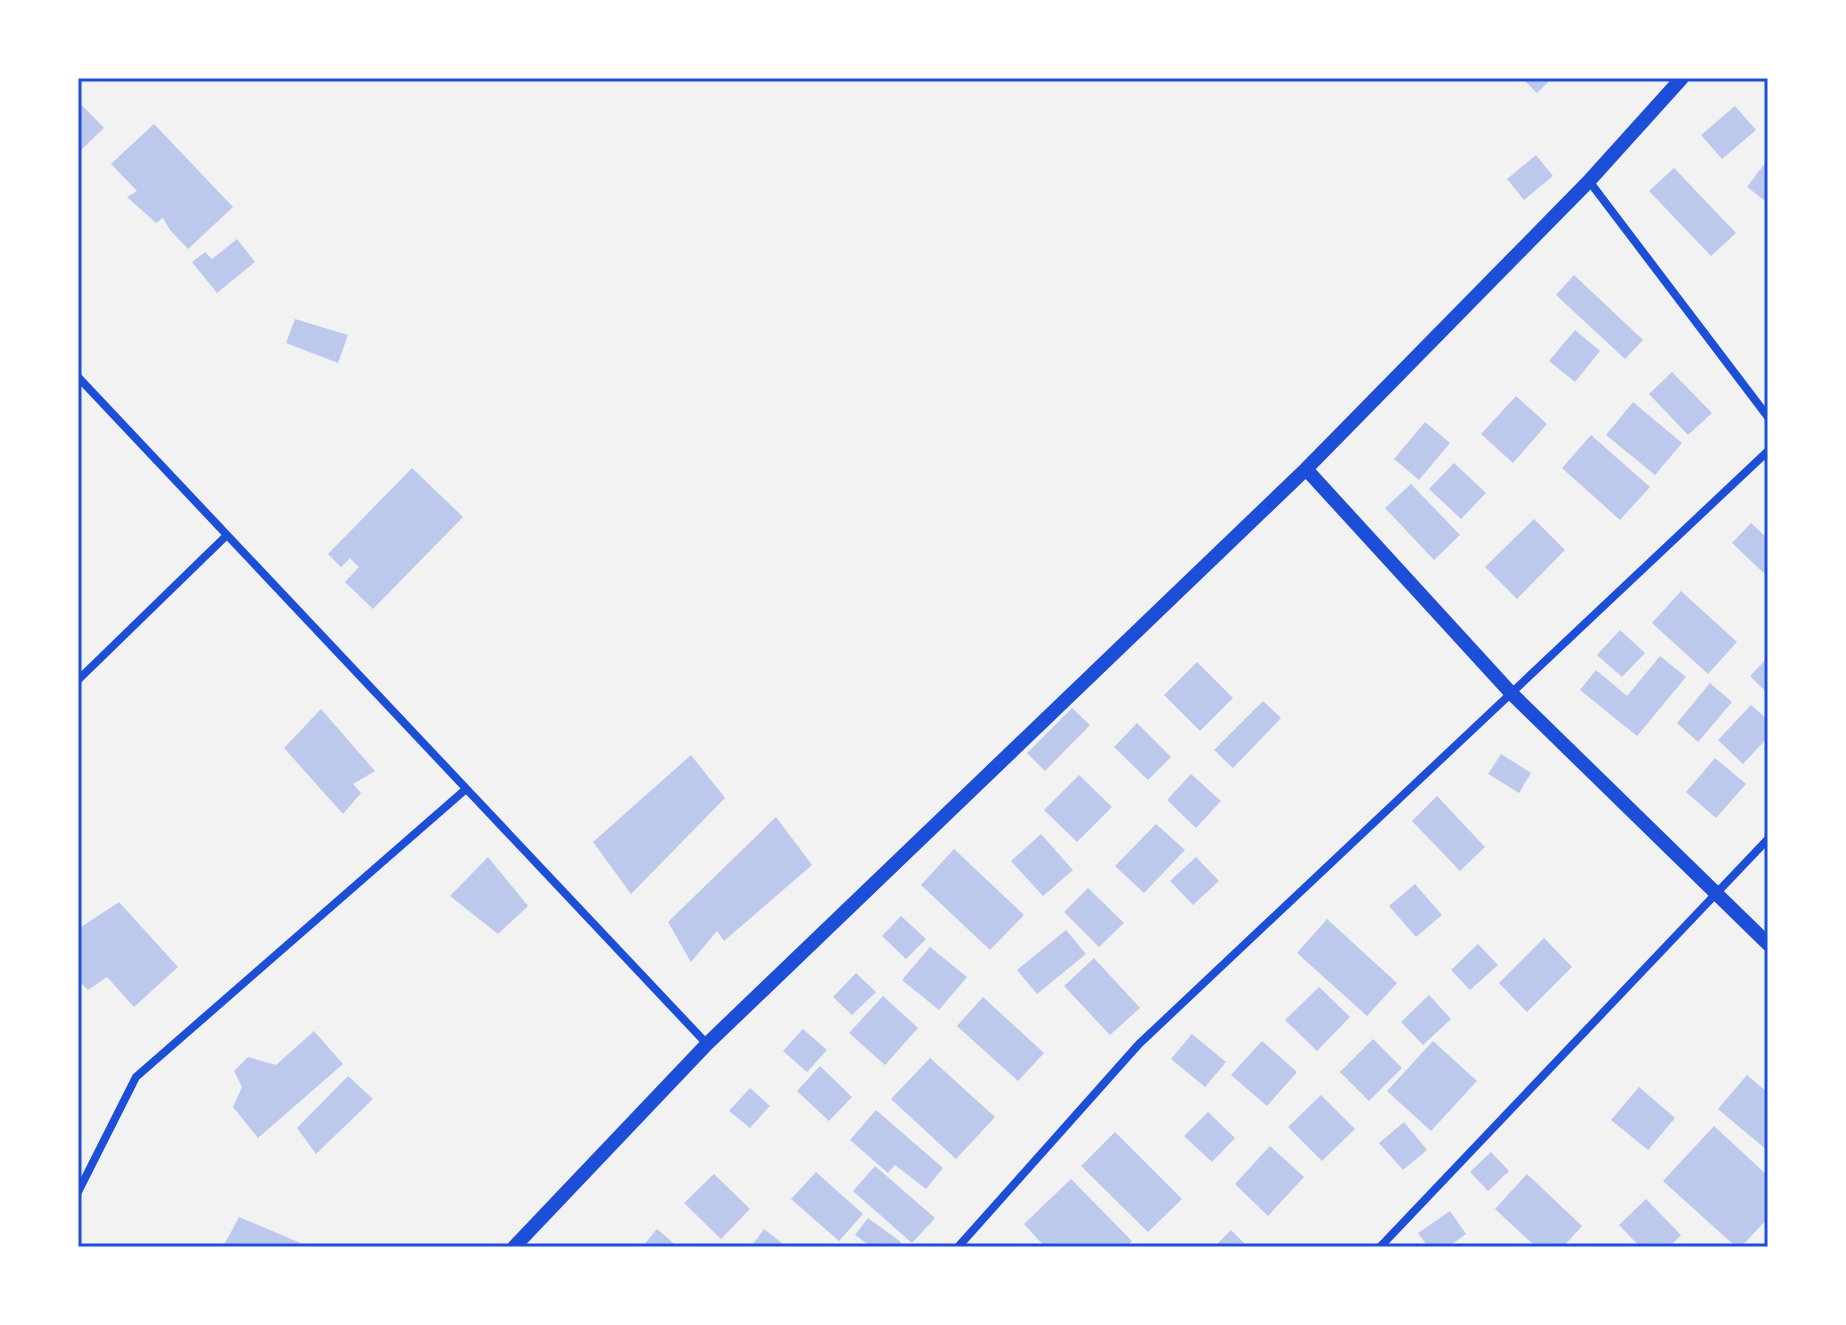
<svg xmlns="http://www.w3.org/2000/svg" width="1846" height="1325" font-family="'Varela Round',sans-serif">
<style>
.building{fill:#bdc9ec}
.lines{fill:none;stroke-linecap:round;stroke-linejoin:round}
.minor{stroke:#1d4ed8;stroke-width:8}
.tertiary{stroke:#1d4ed8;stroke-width:14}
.neatline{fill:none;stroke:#1d4ed8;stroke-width:3}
</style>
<rect width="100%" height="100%" fill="#f2f2f2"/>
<path class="building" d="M1522,78H1552L1537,93Z
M78,101L104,128L78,153Z
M1735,106L1756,130L1722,159L1701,135Z
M154,124L233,207L188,249L170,230L163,218L156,223L127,197L137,191L111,164Z
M1536,155L1553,176L1524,200L1507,179Z
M1768,159V203L1747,187Z
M1674,168L1736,233L1711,256L1649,191Z
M237,239L255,262L217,293L192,262L205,252L212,259Z
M1574,275L1643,340L1625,359L1556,295Z
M295,319L348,335L338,363L286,343Z
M1575,330L1600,351L1575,382L1549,361Z
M1672,372L1712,413L1688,435L1649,394Z
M1516,396L1547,424L1513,463L1481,434Z
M1633,402L1682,443L1655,475L1606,435Z
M1425,422L1450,443L1419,480L1394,459Z
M1591,435L1650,487L1620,520L1562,468Z
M1454,463L1486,493L1461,519L1429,489Z
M412,468L463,517L373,609L345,582L359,567L350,558L341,567L328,554Z
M1411,484L1460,535L1434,560L1385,508Z
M1534,519L1565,550L1517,599L1485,567Z
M1751,523L1768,539V577L1732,543Z
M1681,591L1737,642L1708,674L1652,623Z
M1620,630L1645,653L1622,677L1597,655Z
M1660,656L1686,677L1637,736L1580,690L1596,670L1627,696Z
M1768,657V694L1750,676Z
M1197,662L1233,698L1200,731L1164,695Z
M1710,683L1732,702L1698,742L1677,723Z
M1263,701L1281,718L1233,768L1214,750Z
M1751,705L1768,720V737L1743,764L1718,740Z
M1072,708L1090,725L1045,771L1027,753Z
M321,709L375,771L353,784L361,793L343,814L284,748Z
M1137,723L1171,757L1148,780L1114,747Z
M1501,754L1531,773L1519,793L1488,774Z
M691,755L725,798L631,894L593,842Z
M1715,758L1746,784L1716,818L1686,792Z
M1191,774L1221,801L1196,828L1167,800Z
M1079,775L1112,807L1077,842L1044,810Z
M1437,796L1485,847L1460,871L1412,821Z
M776,817L812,865L724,941L717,931L691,962L668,922Z
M1156,824L1185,850L1144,893L1115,866Z
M1041,834L1073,870L1043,896L1011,861Z
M954,849L1024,915L990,950L921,885Z
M488,857L528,906L498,934L450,896Z
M1196,857L1219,881L1193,905L1170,881Z
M1415,884L1442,915L1416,937L1389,906Z
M1088,888L1124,923L1099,947L1064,912Z
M119,902L178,967L134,1007L107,977L88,990L78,980V929Z
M901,916L926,939L906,959L882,936Z
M1327,919L1397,983L1367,1016L1297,953Z
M1066,930L1086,954L1037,994L1017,970Z
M1544,938L1572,967L1527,1012L1499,983Z
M1478,944L1498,965L1470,990L1451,970Z
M930,947L967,977L939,1010L902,980Z
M1094,958L1140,1008L1110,1035L1064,986Z
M856,973L876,992L852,1015L833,997Z
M1319,987L1350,1017L1317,1051L1285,1020Z
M1429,995L1451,1019L1423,1045L1401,1022Z
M883,996L918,1028L885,1065L849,1033Z
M983,997L1044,1053L1018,1081L957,1026Z
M803,1029L827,1050L807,1072L783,1051Z
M314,1031L343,1064L258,1138L233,1107L242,1087L234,1071L248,1057L276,1065Z
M1192,1034L1226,1062L1205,1087L1171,1059Z
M1373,1039L1402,1068L1369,1101L1340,1072Z
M1262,1041L1297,1072L1267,1106L1231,1075Z
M1433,1041L1477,1081L1431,1131L1387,1091Z
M930,1058L995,1117L956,1159L891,1099Z
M820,1066L852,1097L829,1121L797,1091Z
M1747,1075L1768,1093V1151L1718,1109Z
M348,1076L373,1099L316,1154L297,1128Z
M1639,1087L1675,1118L1648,1150L1611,1120Z
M750,1088L770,1106L750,1128L729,1111Z
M1321,1095L1355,1129L1322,1161L1288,1127Z
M876,1110L943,1168L926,1189L895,1165L888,1173L850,1140Z
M1208,1112L1235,1138L1212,1162L1184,1136Z
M1404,1122L1427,1150L1403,1170L1379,1143Z
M1714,1126L1768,1176V1218L1741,1247H1736L1663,1181Z
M1115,1132L1182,1199L1148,1232L1081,1166Z
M1270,1146L1304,1177L1268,1216L1235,1184Z
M1491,1152L1509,1171L1488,1191L1470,1172Z
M875,1166L935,1218L912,1243L853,1191Z
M816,1172L863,1214L839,1241L791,1199Z
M714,1174L750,1209L721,1239L684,1203Z
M1527,1174L1582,1226L1563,1247H1536L1495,1209Z
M1071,1179L1132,1241L1126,1247H1045L1024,1224Z
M1646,1199L1681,1235L1669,1247H1640L1619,1225Z
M1450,1211L1466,1234L1448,1247H1428L1418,1233Z
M239,1217L310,1247H223Z
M868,1218L901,1242L897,1247H872L855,1235Z
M657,1229L678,1247H642Z
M764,1229L787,1247H751Z
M1231,1230L1248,1247H1214Z"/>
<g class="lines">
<path class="minor" d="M1589,181L1768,417
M78,377L707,1044
M78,680L227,535
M78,1192L136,1077L466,789
M958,1247L1139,1044L1768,451
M1380,1247L1768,839"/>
<path class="tertiary" d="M1306,469L1511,693L1768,944
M514,1247L707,1044L1306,469L1589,181L1682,78"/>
</g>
<rect width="1846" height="1325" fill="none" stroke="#ffffff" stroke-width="160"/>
<rect x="80" y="80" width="1686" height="1165" class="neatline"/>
</svg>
